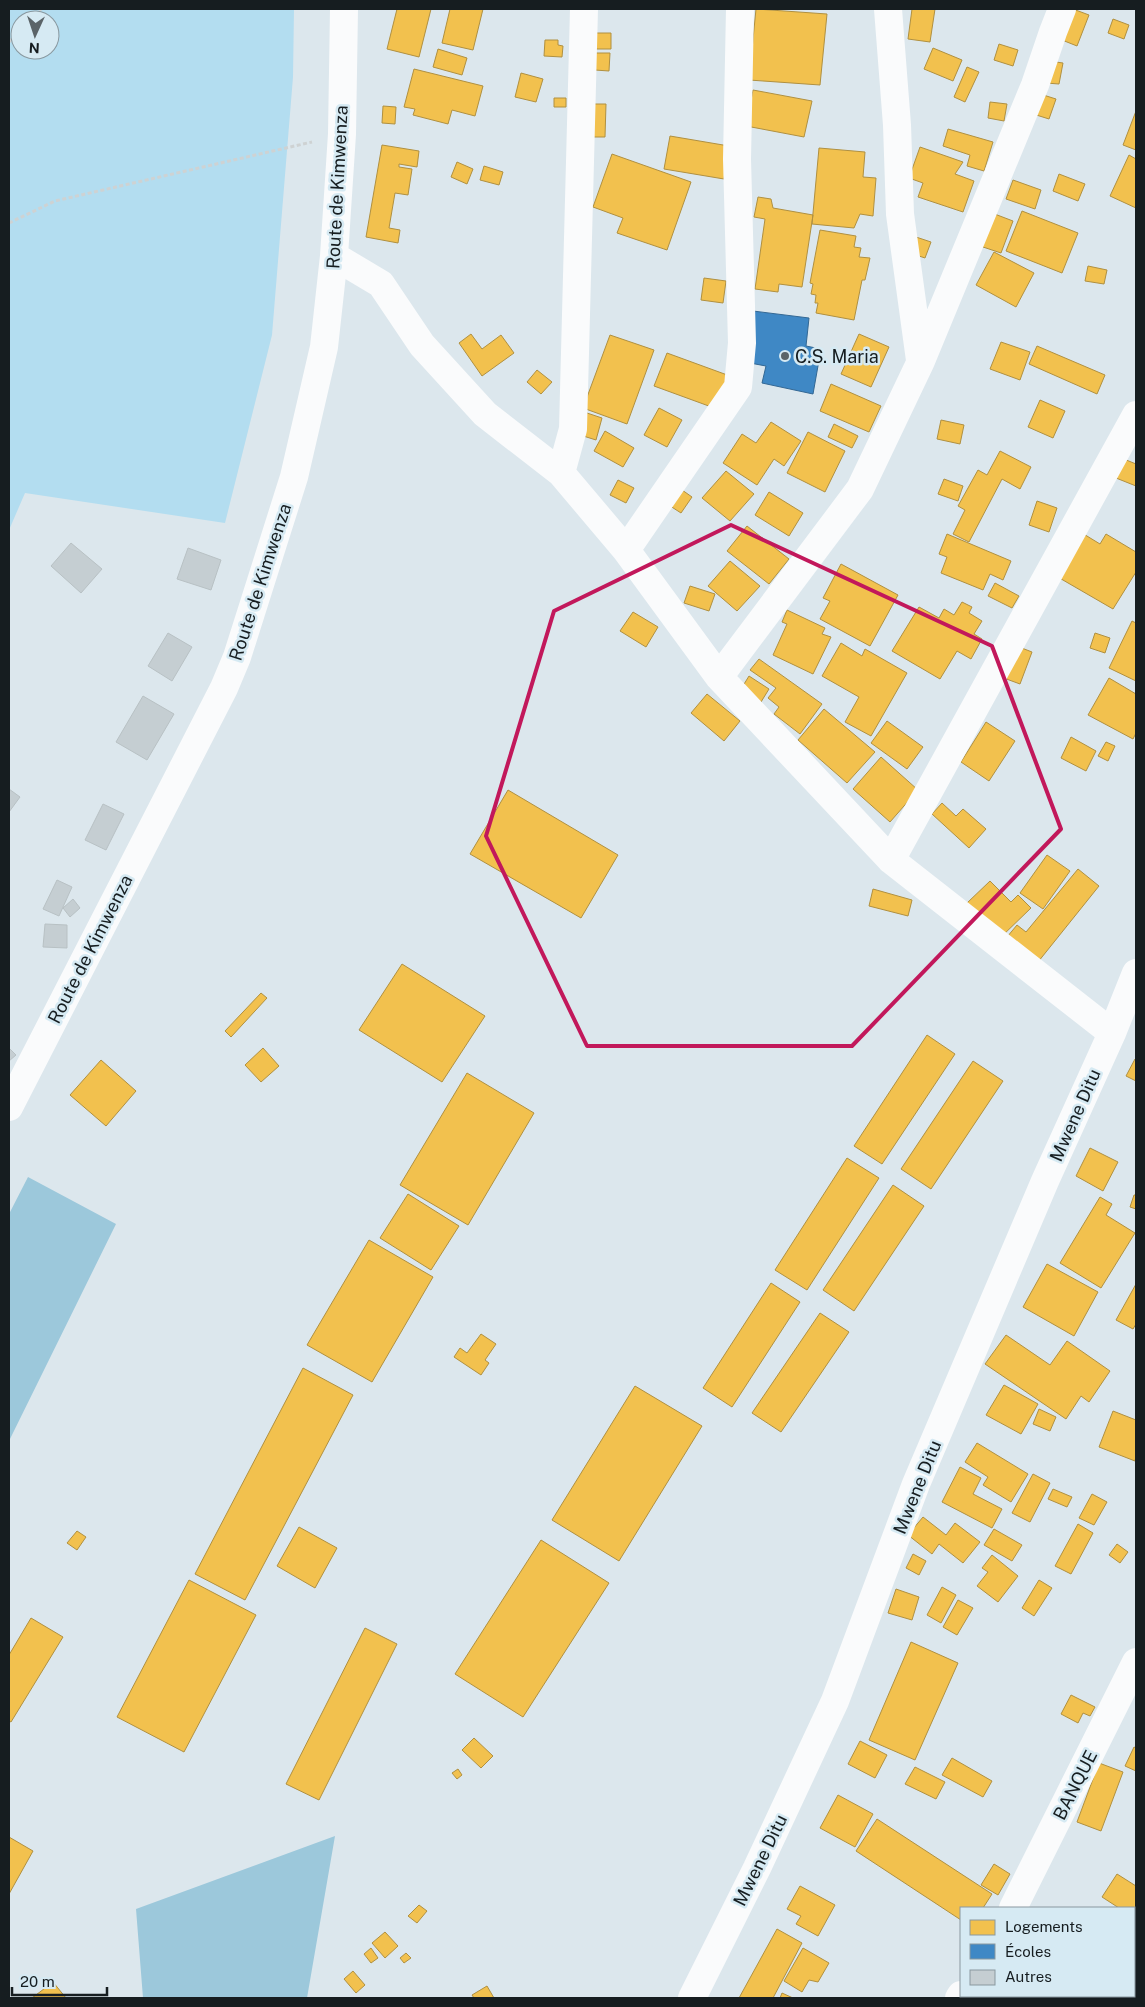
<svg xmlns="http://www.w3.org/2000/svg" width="1145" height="2007" font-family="'Public Sans',sans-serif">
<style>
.green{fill:#b3ddf0;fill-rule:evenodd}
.forest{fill:#9cc8db}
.homes{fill:#f2c14e;stroke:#b09040}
.schools{fill:#3f88c5;stroke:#336894}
.building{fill:#c5ced2;stroke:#b8c1c4}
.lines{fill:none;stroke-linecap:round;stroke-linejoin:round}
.path{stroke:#ced2d3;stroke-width:3;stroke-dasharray:4 2.5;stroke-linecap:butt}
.minor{stroke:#fafbfc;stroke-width:28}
.marked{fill:none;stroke:#c2185b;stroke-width:4;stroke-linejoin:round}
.poi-dot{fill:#5b6468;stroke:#d6eaf3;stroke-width:2}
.labels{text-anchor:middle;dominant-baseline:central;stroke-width:5;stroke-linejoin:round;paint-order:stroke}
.street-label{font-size:18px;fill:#161d20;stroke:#d6eaf3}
.poi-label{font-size:18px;fill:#161d20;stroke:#d6eaf3;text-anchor:start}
</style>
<rect width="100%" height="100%" fill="#dce7ed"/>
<path class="green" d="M9,9H294L293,77L272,335L225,523L25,493L9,530ZM20,20H50V50H20Z"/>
<path class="forest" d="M28,1177L116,1224L9,1441V1214Z
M335,1836L307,1998H143L136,1909Z"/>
<path class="homes" d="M397,9H431L419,57L387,49Z
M450,9H483L473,50L442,43Z
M756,9L827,14L820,85L749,80Z
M912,9H935L930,42L908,39Z
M1073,9L1089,15L1077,46L1062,40Z
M1113,19L1129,25L1124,39L1108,33Z
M593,33H611V49H593Z
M545,40H558V45L563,46L562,57L544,56Z
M999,44L1018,50L1013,66L994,60Z
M933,48L962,60L953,81L924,69Z
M438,49L467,58L462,75L433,67Z
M595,53H610L609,71L595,70Z
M1049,61L1063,63L1059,84L1046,83Z
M967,67L979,72L965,102L954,97Z
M414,69L483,86L475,116L452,110L448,124L413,115L415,109L404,107Z
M521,73L543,79L536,102L515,97Z
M753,90L812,101L804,137L746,126Z
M1037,93L1056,99L1049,119L1030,113Z
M554,98H566V107H554Z
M990,102L1007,104L1004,121L988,118Z
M590,104H606L605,137H590Z
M383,106L396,107L395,124L382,123Z
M1136,111V150L1123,145Z
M948,129L993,142L984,171L967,166L970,155L943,146Z
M670,136L729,146L724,179L664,169Z
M382,145L419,151L417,167L399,164V167L412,169L408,195L395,193L389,228L400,230L398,243L366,237Z
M920,147L963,162L955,174L974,181L963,212L918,197L923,183L909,178Z
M819,148L865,152L863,177L876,178L873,216L860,214L854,228L812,224Z
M612,154L691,182L667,250L617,233L623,218L593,207Z
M1129,155L1136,159V208L1110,196Z
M457,162L473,169L467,184L451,177Z
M484,166L503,172L499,185L480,180Z
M1059,174L1085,184L1078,201L1053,191Z
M1013,180L1041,190L1035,209L1006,199Z
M758,197L771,199L773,208L813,215L802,287L779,284L778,292L755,289L765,219L754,217Z
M1022,211L1078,233L1062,273L1006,251Z
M992,213L1013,221L1001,253L980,246Z
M820,230L856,236L854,247L861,248L859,257L870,258L865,280H862L854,320L816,313L818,303H815L816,295L811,294L813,284L810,283Z
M916,237L931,242L925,258L910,253Z
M994,252L1034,273L1016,307L976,285Z
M1088,266L1107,270L1104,284L1085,281Z
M704,278L726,281L723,303L701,300Z
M471,334L482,349L501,335L514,353L482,376L459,343Z
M859,334L889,347L871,387L841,374Z
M610,335L654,350L627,424L583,408Z
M1001,342L1030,352L1020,380L990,369Z
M1037,346L1105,375L1097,394L1029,364Z
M667,353L730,376L717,409L654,386Z
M537,370L552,382L541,394L527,382Z
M831,384L881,406L869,432L820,411Z
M1040,400L1065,411L1053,438L1028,427Z
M659,408L682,420L667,447L644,435Z
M584,412L602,418L596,440L577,434Z
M941,420L964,425L960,444L937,439Z
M771,422L801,441L784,466L774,459L757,485L723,463L742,434L756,443Z
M834,424L858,436L852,448L828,437Z
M605,431L634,448L623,467L594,451Z
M808,432L845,451L825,492L787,473Z
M1000,451L1031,467L1020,489L1002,479L969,542L953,534L965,510L958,506L978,470L987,475Z
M1119,457L1136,464V486L1111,476Z
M726,471L754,494L730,521L702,498Z
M944,479L963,486L958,501L938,494Z
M618,480L634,488L626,503L610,495Z
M675,485L692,497L681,513L664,502Z
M769,492L803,513L789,536L755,515Z
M1037,501L1057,508L1049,532L1029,525Z
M747,526L789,559L769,584L727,551Z
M1082,533L1100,544L1106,534L1136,552V572L1113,609L1056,576Z
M947,534L1011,561L1003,580L990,574L983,590L941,573L947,557L939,554Z
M730,561L760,586L737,611L708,586Z
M841,564L898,595L870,646L820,619L830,601L823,598Z
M995,583L1019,596L1012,608L988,596Z
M690,586L715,594L709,611L684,603Z
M962,602L972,607L969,613L982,621L974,634L982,639L971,659L957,651L940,679L892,651L919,607L939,618L944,609L954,615Z
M787,610L825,628L822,634L831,637L813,674L773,655L787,624L782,622Z
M633,612L658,627L646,647L620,631Z
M1132,621L1136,623V681L1109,668Z
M1095,633L1110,638L1105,653L1090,648Z
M841,643L862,656L865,649L907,673L871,736L845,722L859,697L822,676Z
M1014,645L1032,652L1020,684L1001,677Z
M759,659L822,704L800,734L774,714L779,707L768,698L776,688L750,670Z
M749,676L769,689L761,702L741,689Z
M1109,678L1136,694V733L1133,739L1088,715Z
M707,694L740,721L724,741L691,713Z
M824,709L875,752L847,783L798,740Z
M887,721L923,747L907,769L871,743Z
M986,722L1015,741L989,781L961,762Z
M1071,737L1096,751L1086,771L1061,758Z
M1106,742L1115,746L1108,761L1098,756Z
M881,757L918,790L890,822L853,789Z
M508,790L618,855L581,918L470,854Z
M942,803L956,816L963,809L986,829L969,848L932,814Z
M1047,855L1070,871L1043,909L1020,893Z
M1078,869L1099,886L1038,962L1007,937L1017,925L1026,932Z
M990,881L1011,902L1018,895L1031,908L1000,938L967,903Z
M873,889L912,900L908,916L869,906Z
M402,964L485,1016L442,1082L359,1030Z
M261,993L267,998L231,1037L225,1031Z
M927,1035L955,1054L882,1164L854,1146Z
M263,1048L279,1066L261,1082L245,1065Z
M1135,1059L1136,1060V1081L1126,1076Z
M101,1060L136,1091L106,1126L70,1095Z
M973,1061L1003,1081L931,1189L901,1169Z
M467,1073L534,1113L468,1225L400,1185Z
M1090,1148L1118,1162L1103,1191L1076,1176Z
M847,1158L879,1178L807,1290L775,1270Z
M893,1185L924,1206L854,1311L823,1290Z
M408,1194L459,1226L431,1270L380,1238Z
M1134,1195H1136V1209L1130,1207Z
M1100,1197L1112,1204L1106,1215L1135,1233L1101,1288L1060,1263Z
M369,1240L433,1277L372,1382L307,1345Z
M1047,1264L1098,1292L1074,1336L1023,1307Z
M771,1283L800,1302L732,1407L703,1388Z
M1136,1284V1324L1133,1329L1116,1320Z
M820,1313L849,1332L781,1432L752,1413Z
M481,1334L496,1344L485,1360L489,1363L481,1375L454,1357L460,1348L467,1353Z
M1006,1335L1050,1365L1067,1341L1110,1371L1089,1402L1081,1396L1066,1419L985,1364Z
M303,1368L353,1395L245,1600L195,1574Z
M1004,1385L1038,1404L1021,1434L986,1415Z
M635,1386L702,1426L619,1561L552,1520Z
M1039,1409L1056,1417L1050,1431L1033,1424Z
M1113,1411L1136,1420V1456L1135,1461L1099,1447Z
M977,1443L1028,1474L1011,1502L983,1485L988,1477L965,1462Z
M960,1467L981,1478L973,1494L1002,1509L992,1528L942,1502Z
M1033,1474L1050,1483L1030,1522L1012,1513Z
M1053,1489L1072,1497L1067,1507L1048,1499Z
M1092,1494L1107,1502L1094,1525L1079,1518Z
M923,1517L946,1535L955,1523L980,1542L963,1563L939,1544L932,1554L908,1535Z
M1078,1524L1093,1533L1071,1574L1055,1566Z
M299,1527L337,1548L315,1588L277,1566Z
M994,1529L1022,1545L1012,1561L984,1545Z
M77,1531L86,1537L77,1550L67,1543Z
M541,1540L609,1583L523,1717L455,1674Z
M1117,1544L1128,1552L1120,1563L1109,1555Z
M913,1554L926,1561L919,1575L906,1568Z
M992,1555L1018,1576L998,1602L977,1586L988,1572L982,1568Z
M189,1580L256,1615L184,1752L117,1717Z
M1039,1580L1052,1588L1034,1616L1022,1608Z
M942,1587L956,1595L941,1623L927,1615Z
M896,1589L919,1597L912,1620L888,1613Z
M958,1600L973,1608L957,1635L943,1627Z
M31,1618L63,1637L11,1722L9,1721V1655Z
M365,1628L397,1644L319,1800L286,1784Z
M911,1642L958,1663L915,1760L869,1740Z
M1071,1695L1095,1707L1090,1716L1083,1713L1078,1723L1061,1714Z
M474,1738L493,1756L481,1768L462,1750Z
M860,1741L887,1755L875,1778L848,1764Z
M1134,1747L1136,1748V1771L1125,1766Z
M952,1758L992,1781L983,1797L942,1775Z
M1099,1763L1123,1772L1101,1831L1077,1822Z
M915,1767L945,1782L936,1799L905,1784Z
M458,1769L462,1775L457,1779L452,1773Z
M838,1795L873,1814L855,1847L820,1828Z
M877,1819L992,1894L983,1908H961V1920L856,1851Z
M9,1837L33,1851L9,1894Z
M994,1864L1010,1874L998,1895L981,1885Z
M1117,1874L1136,1886V1906L1134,1910L1119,1908L1102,1897Z
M800,1886L835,1905L818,1936L796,1924L801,1916L787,1909Z
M419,1905L427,1911L417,1923L408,1916Z
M777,1929L802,1943L773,1998H739Z
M385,1932L398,1946L385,1958L372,1943Z
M371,1948L378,1958L371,1963L364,1954Z
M803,1948L829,1963L818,1982L809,1980L802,1992L784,1981Z
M406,1953L411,1958L404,1963L400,1958Z
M353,1971L365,1985L356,1993L344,1979Z
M53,1982L66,1998H32Z
M487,1986L494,1998H474L472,1995Z
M782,1993L793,1998H780Z
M988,1996H1046L1050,1998H987Z
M1065,1996H1082L1084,1998H1067Z"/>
<path class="schools" d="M753,311L809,318L806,346L821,349L813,394L762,383L766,366L750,363Z"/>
<path class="building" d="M71,543L102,569L81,593L51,566Z
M188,548L221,560L211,590L177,579Z
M168,633L192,647L172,681L148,666Z
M143,696L174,714L147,760L116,742Z
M9,789L20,797L9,812Z
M103,804L124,814L106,850L85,840Z
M57,880L72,887L59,916L43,909Z
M73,899L80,908L70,917L63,908Z
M45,924L67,925V948L43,947Z
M9,1048L16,1055L9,1061Z"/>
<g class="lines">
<path class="path" d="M30,20L41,9
M9,42L20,30
M9,223L55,201L312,142"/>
<path class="minor" d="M888,9L897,125L900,214L920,360
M334,256L381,284L422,345L485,414L561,473L626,550L719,677L891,860L1112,1033
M561,473L573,429L584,9
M626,550L738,387L742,343L737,159L740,9
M719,677L860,489L921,361L1035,85L1053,32L1062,9
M891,860L1136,415
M9,1107L224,688L237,657L294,477L324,347L334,256L342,134L344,9
M1013,1908L1136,1662
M692,1998L757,1868L835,1701L916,1484L1045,1181L1112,1033L1136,973
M959,1998L961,1995"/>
</g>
<path class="marked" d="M731,525L992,646L1061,829L852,1046H587L486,836L554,611Z"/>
<circle class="poi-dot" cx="785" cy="356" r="5"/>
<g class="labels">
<g class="street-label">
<text transform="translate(337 187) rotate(-87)">Route de Kimwenza</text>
<text transform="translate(260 582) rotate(-72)">Route de Kimwenza</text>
<text transform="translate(90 949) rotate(-63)">Route de Kimwenza</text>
<text transform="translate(1075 1115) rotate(-66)">Mwene Ditu</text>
<text transform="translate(917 1487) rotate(-68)">Mwene Ditu</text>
<text transform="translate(1075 1785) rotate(-63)">BANQUE</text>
<text transform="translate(760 1860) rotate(-64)">Mwene Ditu</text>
</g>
<g class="poi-label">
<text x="795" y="356">C.S. Maria</text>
</g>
</g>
<rect width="1145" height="2007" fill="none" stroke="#161d20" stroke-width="20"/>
<rect x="960" y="1907" width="175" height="90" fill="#d6eaf3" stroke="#89989f"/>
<rect x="970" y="1920" width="25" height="15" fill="#f2c14e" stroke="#89989f"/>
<text x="1005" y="1932" font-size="15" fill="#161d20">Logements</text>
<rect x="970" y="1944" width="25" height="15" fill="#3f88c5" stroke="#89989f"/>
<text x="1005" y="1957" font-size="15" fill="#161d20">Écoles</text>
<rect x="970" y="1970" width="25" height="15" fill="#c5ced2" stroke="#89989f"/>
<text x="1005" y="1982" font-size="15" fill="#161d20">Autres</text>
<g transform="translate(35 35) rotate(183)"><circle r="24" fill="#d6eaf3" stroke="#89989f"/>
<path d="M0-4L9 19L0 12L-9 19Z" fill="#5b6468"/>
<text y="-8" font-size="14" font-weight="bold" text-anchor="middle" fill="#161d20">N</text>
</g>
<path d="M12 1987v8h95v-8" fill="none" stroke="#161d20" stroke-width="2.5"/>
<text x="20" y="1987" font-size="15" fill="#161d20" stroke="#d6eaf3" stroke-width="4" paint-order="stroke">20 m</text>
</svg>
